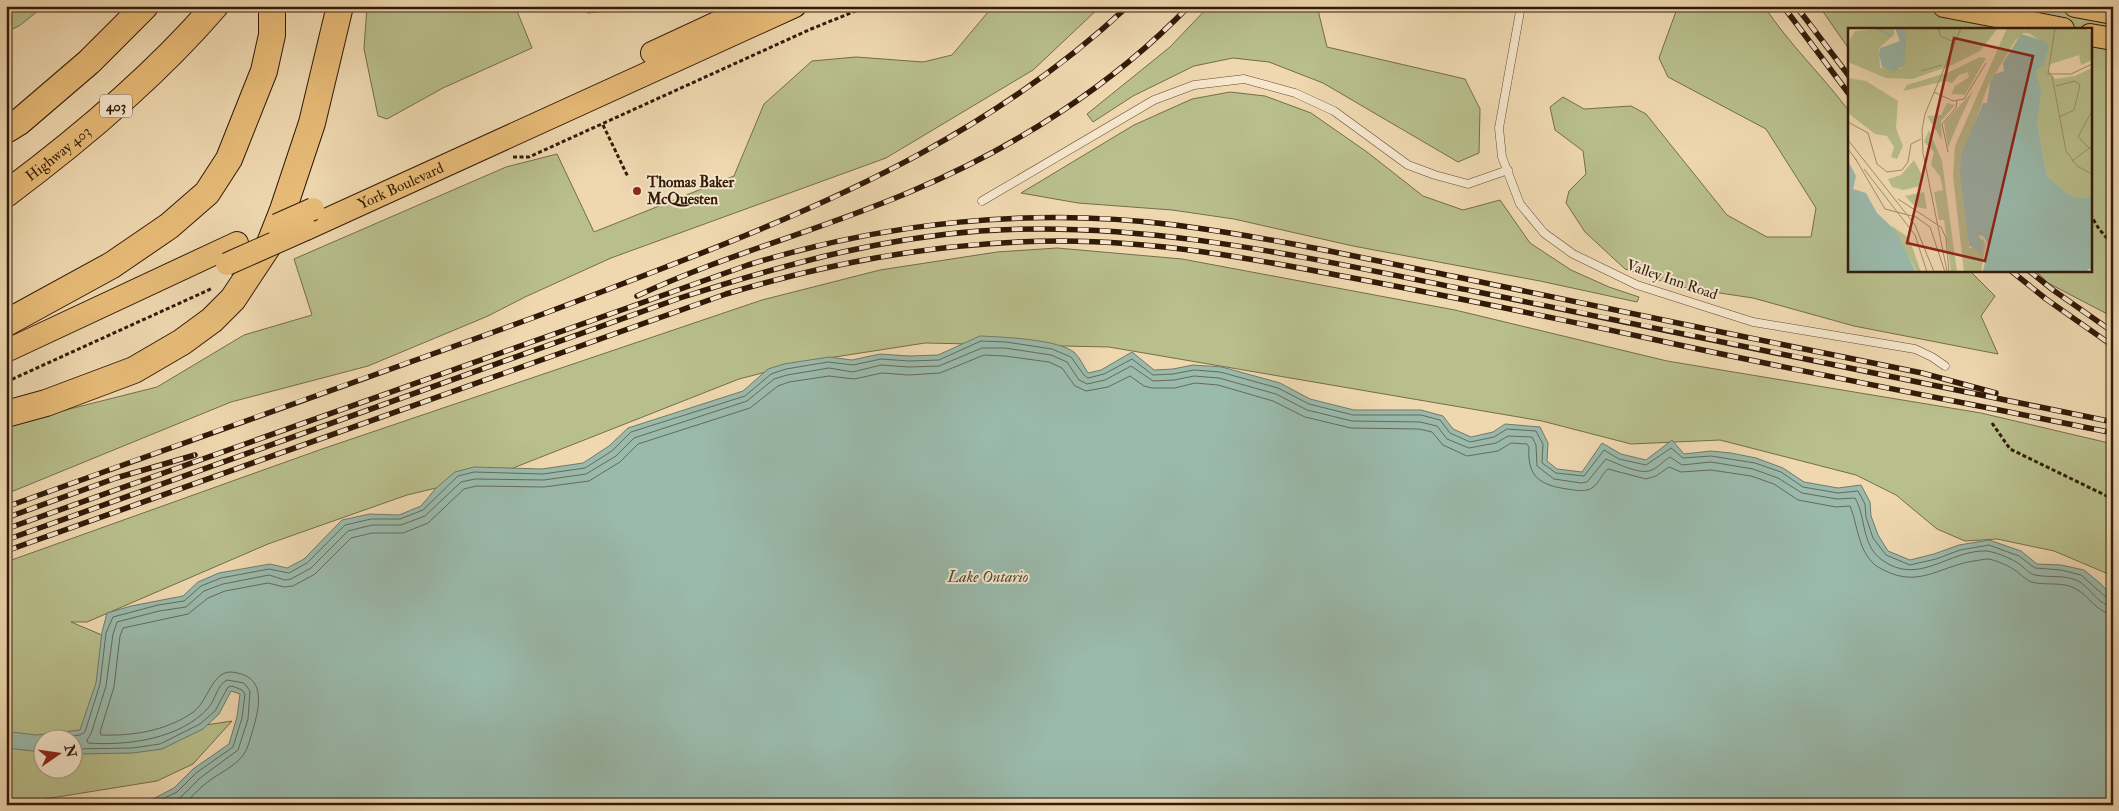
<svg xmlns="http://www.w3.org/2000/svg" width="2119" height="811" font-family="'IM FELL Double Pica',serif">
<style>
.green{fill:#b8bf8c;stroke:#756c4a}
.water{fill:#9abaac;stroke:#707a6a}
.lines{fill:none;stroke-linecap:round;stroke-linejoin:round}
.shore{stroke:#666a5a;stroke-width:1}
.service-casing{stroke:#614a32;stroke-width:9}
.primary-casing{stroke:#321a08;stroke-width:24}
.motorway-casing{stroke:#321a08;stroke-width:28}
.path{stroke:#321a08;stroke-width:3;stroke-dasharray:4 2.5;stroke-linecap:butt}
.service{stroke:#f5e6cc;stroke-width:8}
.primary{stroke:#e8bc78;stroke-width:22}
.motorway{stroke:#e8bc78;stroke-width:26}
.rail-casing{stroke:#321a08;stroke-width:5.5}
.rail{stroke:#f5e6cc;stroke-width:4;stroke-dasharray:11;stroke-linecap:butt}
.primary-bridge-casing{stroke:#321a08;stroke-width:24;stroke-linecap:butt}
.primary-bridge{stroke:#e8bc78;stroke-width:22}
.poi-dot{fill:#8f2418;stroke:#f5e6cc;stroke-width:2}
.labels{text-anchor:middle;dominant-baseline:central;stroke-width:4;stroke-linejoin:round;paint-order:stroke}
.shield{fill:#f5e6cc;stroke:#6c5743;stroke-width:1}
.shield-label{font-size:14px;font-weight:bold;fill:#321a08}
.street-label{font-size:15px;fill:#321a08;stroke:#f5e6cc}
.poi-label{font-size:15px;font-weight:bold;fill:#321a08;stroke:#f5e6cc;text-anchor:start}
.water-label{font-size:16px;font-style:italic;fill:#514a39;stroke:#f5e6cc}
.inset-river{fill:none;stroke:#9abaac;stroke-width:2.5}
.inset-road{fill:none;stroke:#a38c6d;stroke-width:1}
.view{fill:#8f2418;fill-opacity:0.15;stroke:#8f2418;stroke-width:2.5}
.inset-edge{fill:none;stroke:#321a08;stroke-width:2.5}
</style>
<rect width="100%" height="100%" fill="#efd8b0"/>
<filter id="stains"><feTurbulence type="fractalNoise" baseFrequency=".004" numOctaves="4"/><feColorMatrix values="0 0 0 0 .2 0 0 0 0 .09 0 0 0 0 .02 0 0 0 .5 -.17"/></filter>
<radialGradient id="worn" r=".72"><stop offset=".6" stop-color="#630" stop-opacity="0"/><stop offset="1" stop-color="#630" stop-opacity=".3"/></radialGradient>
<path class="green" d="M6,6H44L19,26L6,32Z
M367,6H515L532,48L443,88L387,119L378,116L364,49Z
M579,6H658L588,13Z
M993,6H1101L1033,70L886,158L611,258L525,297L488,316L368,366L231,402L6,494V425L157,387L244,335L312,315L294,259L506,167L557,154L594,232L734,176L764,104L812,61L856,57L923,62L952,55Z
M1209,6H1317L1327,47L1465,79L1480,109L1479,153L1458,162L1323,83L1269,62L1233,58L1194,66L1133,96L1093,122L1087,114L1170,47Z
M1678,6H1764C1789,44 1822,75 1849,111V270H1969L1995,296L1981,316L1998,354L1854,326L1753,298L1680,287L1625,269L1585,232L1566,203L1569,191L1586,174L1583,151L1555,130L1550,107L1563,97L1584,109L1631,106L1646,114L1727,215L1767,237H1811L1816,208L1766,129L1668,77L1659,58Z
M1819,6H2113V317L2048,283L2035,270H2090V29H1849V49Z
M1230,92L1265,96L1311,113L1367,152L1423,196L1463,210L1500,200L1530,243L1571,270L1609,287L1639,297L1637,302L1540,281L1353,246L1234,219L1172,210L1078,203L1021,193L1134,125L1192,99Z
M1057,248L1182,259L1455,310L1667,361L1981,413L2113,444V576L2054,551L1997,539L1965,541L1937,529L1896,495L1856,475L1720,440L1631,444L1542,421L1109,347L925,343L809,361L739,379L503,472L407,495L268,544L87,622H71L116,641L110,710L72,738H42V768H72L73,745L232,721L193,764L157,781L20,803L6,802V562L322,449L762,300L880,270L997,252Z"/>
<path class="water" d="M980,336C1001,337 1059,339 1075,353C1080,358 1084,367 1088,373L1101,370L1132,352L1154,370L1173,369L1193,365L1222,367L1280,383L1310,399L1354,410H1421L1443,416L1453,429L1471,437L1493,432L1505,424L1540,427L1548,443L1547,461L1557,469L1582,472L1602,443L1621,454L1646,460L1672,440L1684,454L1711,451L1731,453L1756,458L1783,468L1804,482L1838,488L1861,485L1870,502L1871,516L1878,535L1888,551L1910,560L1934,554L1959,545L1989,540L2021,551L2037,564L2061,565L2084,570L2101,584L2113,597V805H116L151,800L174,788L193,769L229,744L237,717L240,694L231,691L219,714L203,729L162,749L133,753L73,754L72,738H42V752L6,748V734L12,732L36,735L80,730L96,683L102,632L107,613L131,606L183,596L198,582L219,573L270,564L287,568L304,559L342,520L370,514L399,515L421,506L436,488L455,472L474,467L542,469L583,463L609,446L628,428L743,391L768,369L784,364L829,357L852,360L880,354L909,356L938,355Z"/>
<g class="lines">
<path class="shore" d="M53,738L80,735L85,732L100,684L106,633L113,617L158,605L184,601L201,586L221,578L269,569L289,573L307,563L345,525L371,519H400L423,510L458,476L474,472L543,474L585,468L612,451L631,432L745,396L771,374L786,369L828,362L853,365L881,359L909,361L939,360L981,341L1006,342L1052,349L1071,357L1084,375L1088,378L1104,374L1132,359L1153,375L1173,374L1194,370L1220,372L1278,388L1309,404L1353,415H1421L1440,420L1450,433L1470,442L1494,437L1507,429L1536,431L1543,444L1542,463L1556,473L1584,476L1604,450L1619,459L1646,465L1671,448L1683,458L1711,456L1755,463L1781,472L1803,487L1838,493L1858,491L1865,504L1866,517L1873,538L1886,555L1910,565L1936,559L1960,550L1989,545L2019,556L2035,568L2061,570L2081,575L2108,599L2113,600
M72,749L132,748L160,744L200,724L215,711L228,687L232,686L242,690L245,694L242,718L233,747L196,773L177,792L150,805
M166,805L181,797L200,778L238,750L248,719L250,691L244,683L227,680C216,686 216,700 208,708C181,739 126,746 88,743L87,740L91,734L106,686L113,634L117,622L159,611L186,607L204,591L223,584L269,575L285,580L291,579L311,568L348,531L372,525H401L425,516L461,482L475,479L544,480L586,474L616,456L634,438L747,401L774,379L787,375L829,368L853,372L881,365L909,367L939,366L982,348H1005L1051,355L1067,362L1079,380L1087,384L1105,380L1131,366L1153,381L1174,380L1194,376L1219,378L1276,394L1307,410L1352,421L1420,422L1437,426L1447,439L1469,448L1496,443L1508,436L1532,437L1536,445L1537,466L1554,479L1581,483L1587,482L1606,459C1616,463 1638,474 1649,471C1657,469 1663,461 1670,457L1682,465L1711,462L1753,469L1778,478L1802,493L1837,499L1855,498C1866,516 1861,545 1882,560C1919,587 1950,549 1987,551C1995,552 2010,558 2016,562C2023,565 2027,573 2035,575C2049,578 2067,574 2080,582C2091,589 2099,606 2113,606
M182,805C191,799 197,790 205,784C217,774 235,767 244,754C248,748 250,739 252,733C257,715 267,684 244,675C239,673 234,672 229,672C211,674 208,702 192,713C165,731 133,736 101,735L100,732L114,687L120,636L123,628L188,614L208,598L225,591L268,583L284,587L293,586L315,574L351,538L372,533H403L428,523L464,489L476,486L544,487L589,481L620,462L638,444L750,408L778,386L789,382L829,376L854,379L882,373L909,375L940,373L984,355L1005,356L1049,362L1062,368L1075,386L1086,391L1108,387L1130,376L1144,386L1152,388H1175L1195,383L1218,385L1273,401L1305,417L1351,428L1419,429L1432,432L1443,445L1467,456L1498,451L1511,443L1527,444L1529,447C1527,476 1539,485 1567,489C1574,490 1583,492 1590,489C1599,485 1601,474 1608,469L1646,479L1656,476L1669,467L1681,472L1711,470L1751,476L1774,484L1798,500L1836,507L1850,506C1858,525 1858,554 1878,567C1917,590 1935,568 1973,561C1977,561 1983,559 1988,559C1995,560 2007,565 2013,569C2019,572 2024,579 2031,582C2046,586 2063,581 2076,589C2090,596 2096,613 2113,614"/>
<defs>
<path id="service" d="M1521,6L1499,128L1502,157L1520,204L1544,233L1573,254L1637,285L1753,322L1915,349L1932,357L1945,366
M982,201L1154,100L1194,85L1244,79L1295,93L1334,111L1408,165L1435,175L1468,184L1508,170"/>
<g id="primary">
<path d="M1944,6L2063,29"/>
<path d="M2075,6L2113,13"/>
<path d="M2090,35L2113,39"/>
<path d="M652,53L753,6"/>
<path id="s1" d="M306,229L795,6"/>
<path d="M6,351L237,243"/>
</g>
<g id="motorway">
<path d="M6,130L19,122L89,62L145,6"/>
<path id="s2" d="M6,194C81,138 154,77 215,6"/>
<path d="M6,323L112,265L169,226L207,193L229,159L264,71L272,35V6"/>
<path d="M6,414L46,403L134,370L182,342L212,320L233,299L270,243L283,210L312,123L340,6"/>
</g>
</defs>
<use href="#service" class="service-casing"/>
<use href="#primary" class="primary-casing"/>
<use href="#motorway" class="motorway-casing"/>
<path class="path" d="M648,6L650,11
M603,125L628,177
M513,157H529L811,29L868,6
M2090,214L2099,229L2113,245
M6,382L213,288
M1992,423L2010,449L2113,499"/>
<use href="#service" class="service"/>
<use href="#primary" class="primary"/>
<use href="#motorway" class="motorway"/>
<defs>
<path id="rail" d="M1783,6L1849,94
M1796,6L1849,76
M2010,270L2046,299L2113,346
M2028,270L2053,290L2113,332
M637,296C726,254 822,230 912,191C1014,148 1112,86 1189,6
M6,507C164,450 322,393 480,337C550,312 620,285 689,258C849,196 1001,125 1128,6
M6,518L116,478L195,455
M6,529L748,265C886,222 1032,207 1175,225C1276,238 1376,261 1476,281C1625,312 1773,343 1922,373L1996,393
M6,540L680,298C780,266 874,239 980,231C1146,219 1311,259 1473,291C1687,333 1900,379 2113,422
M6,551L726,294C835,261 947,241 1061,241C1156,241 1249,258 1342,276C1449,296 1555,318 1661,341C1811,374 1962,402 2113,433"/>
</defs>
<use href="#rail" class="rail-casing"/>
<use href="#rail" class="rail"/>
<defs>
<path id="primary-bridge" d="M277,225L313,209
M227,264L306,229"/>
</defs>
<use href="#primary-bridge" class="primary-bridge-casing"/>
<use href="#primary-bridge" class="primary-bridge"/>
</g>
<circle class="poi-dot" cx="637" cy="191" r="5"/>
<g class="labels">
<rect class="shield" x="100" y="94.5" width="32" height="23" rx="4"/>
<g class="shield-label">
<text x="116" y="106">403</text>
</g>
<g class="street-label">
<text stroke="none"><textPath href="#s2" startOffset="66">Highway 403</textPath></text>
<text stroke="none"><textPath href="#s1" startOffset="104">York Boulevard</textPath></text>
<text transform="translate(1672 280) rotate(19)">Valley Inn Road</text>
</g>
<g class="poi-label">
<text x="647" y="182">Thomas Baker<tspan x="647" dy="17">McQuesten</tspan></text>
</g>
<g class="water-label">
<text x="988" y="577">Lake Ontario</text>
</g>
</g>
<g transform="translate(1848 28)">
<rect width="244" height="244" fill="#efd8b0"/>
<path d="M46,0V7L31,20L32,40L53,41L57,0H150L132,23L102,38L64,51L38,50L0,34L2,11L7,3ZM159,0H176V3L178,0H236L244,4V32L233,37L231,27L203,36L200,41L207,51L227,48L244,40V169L230,170L220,166L199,148L189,94L188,42L200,18L181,5H175L167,13L140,58L113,133L121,220L133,219L134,208L138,217L133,244H116L105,148L107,118ZM132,29L138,30L117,67L103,66L107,58L121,49L120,44L111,47L104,55L97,53L55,63L59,57L101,44ZM0,50L18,53L50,73L48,100L55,118L49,131L43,129L46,119L39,108L27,106L0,85ZM125,63L108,100L100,120L96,95ZM99,75L107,77L93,93L94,112L79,88L93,87ZM81,102L94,133L109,244H103L96,192H91L86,164L95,162L92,148L83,137L86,124L76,114ZM66,132L74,147L73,158L55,162L44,159L40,151L53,147ZM76,164L79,181L68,179L57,168ZM44,198L61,210L73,244H69Z" fill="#b8bf8c"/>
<path d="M47,0H57L58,18L56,37L46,44L34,39L31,26L32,20L52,13ZM173,6L193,12L201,18L196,37L188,42L193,65L189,94L199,148L220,166L230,170L244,169V241H239L241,244H135L140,218L136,209L131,207L135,216L130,232L131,223L121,218L112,147L113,127L135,75H139L142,55L147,46L156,43L155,35ZM0,133L8,148L5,161L18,165L29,185L48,203L68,244H0Z" fill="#9abaac"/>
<path class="inset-river" d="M29,0L43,8"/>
<path class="inset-road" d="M91,0L92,8L106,14M207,0L200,46H223L244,36M73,43L94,37M204,48L218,123L229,138L244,146M208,58L227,53L232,57L226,82L211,89M86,64L105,73L116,71L138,35M244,83L230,109L244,123M0,94L20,105L29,136L39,144L54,142L60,134L63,116L73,111M0,112L67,197L86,244M0,121L9,133M100,124L94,96L108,80L109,73M7,130L37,181L68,189L82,199L97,244M224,133L244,118M16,141L67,207L79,244M50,171L93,199L98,210L101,244M99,243L75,125L74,102L77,86L113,0"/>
<path class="view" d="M106,10L185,28L137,233L59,215Z"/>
<rect width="244" height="244" class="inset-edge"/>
</g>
<rect width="2119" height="811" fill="none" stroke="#efd8b0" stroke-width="25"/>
<rect x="8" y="8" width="2104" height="796" fill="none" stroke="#321a08" stroke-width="2.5"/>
<rect x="12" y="12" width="2094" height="786" fill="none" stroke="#321a08"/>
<g transform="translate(58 754) rotate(77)"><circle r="24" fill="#f5e6cc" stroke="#a7947e"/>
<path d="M0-4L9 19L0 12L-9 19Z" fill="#8f2418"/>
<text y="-8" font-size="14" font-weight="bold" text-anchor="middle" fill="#321a08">N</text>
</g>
<rect width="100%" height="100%" filter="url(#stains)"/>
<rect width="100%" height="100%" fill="url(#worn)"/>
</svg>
